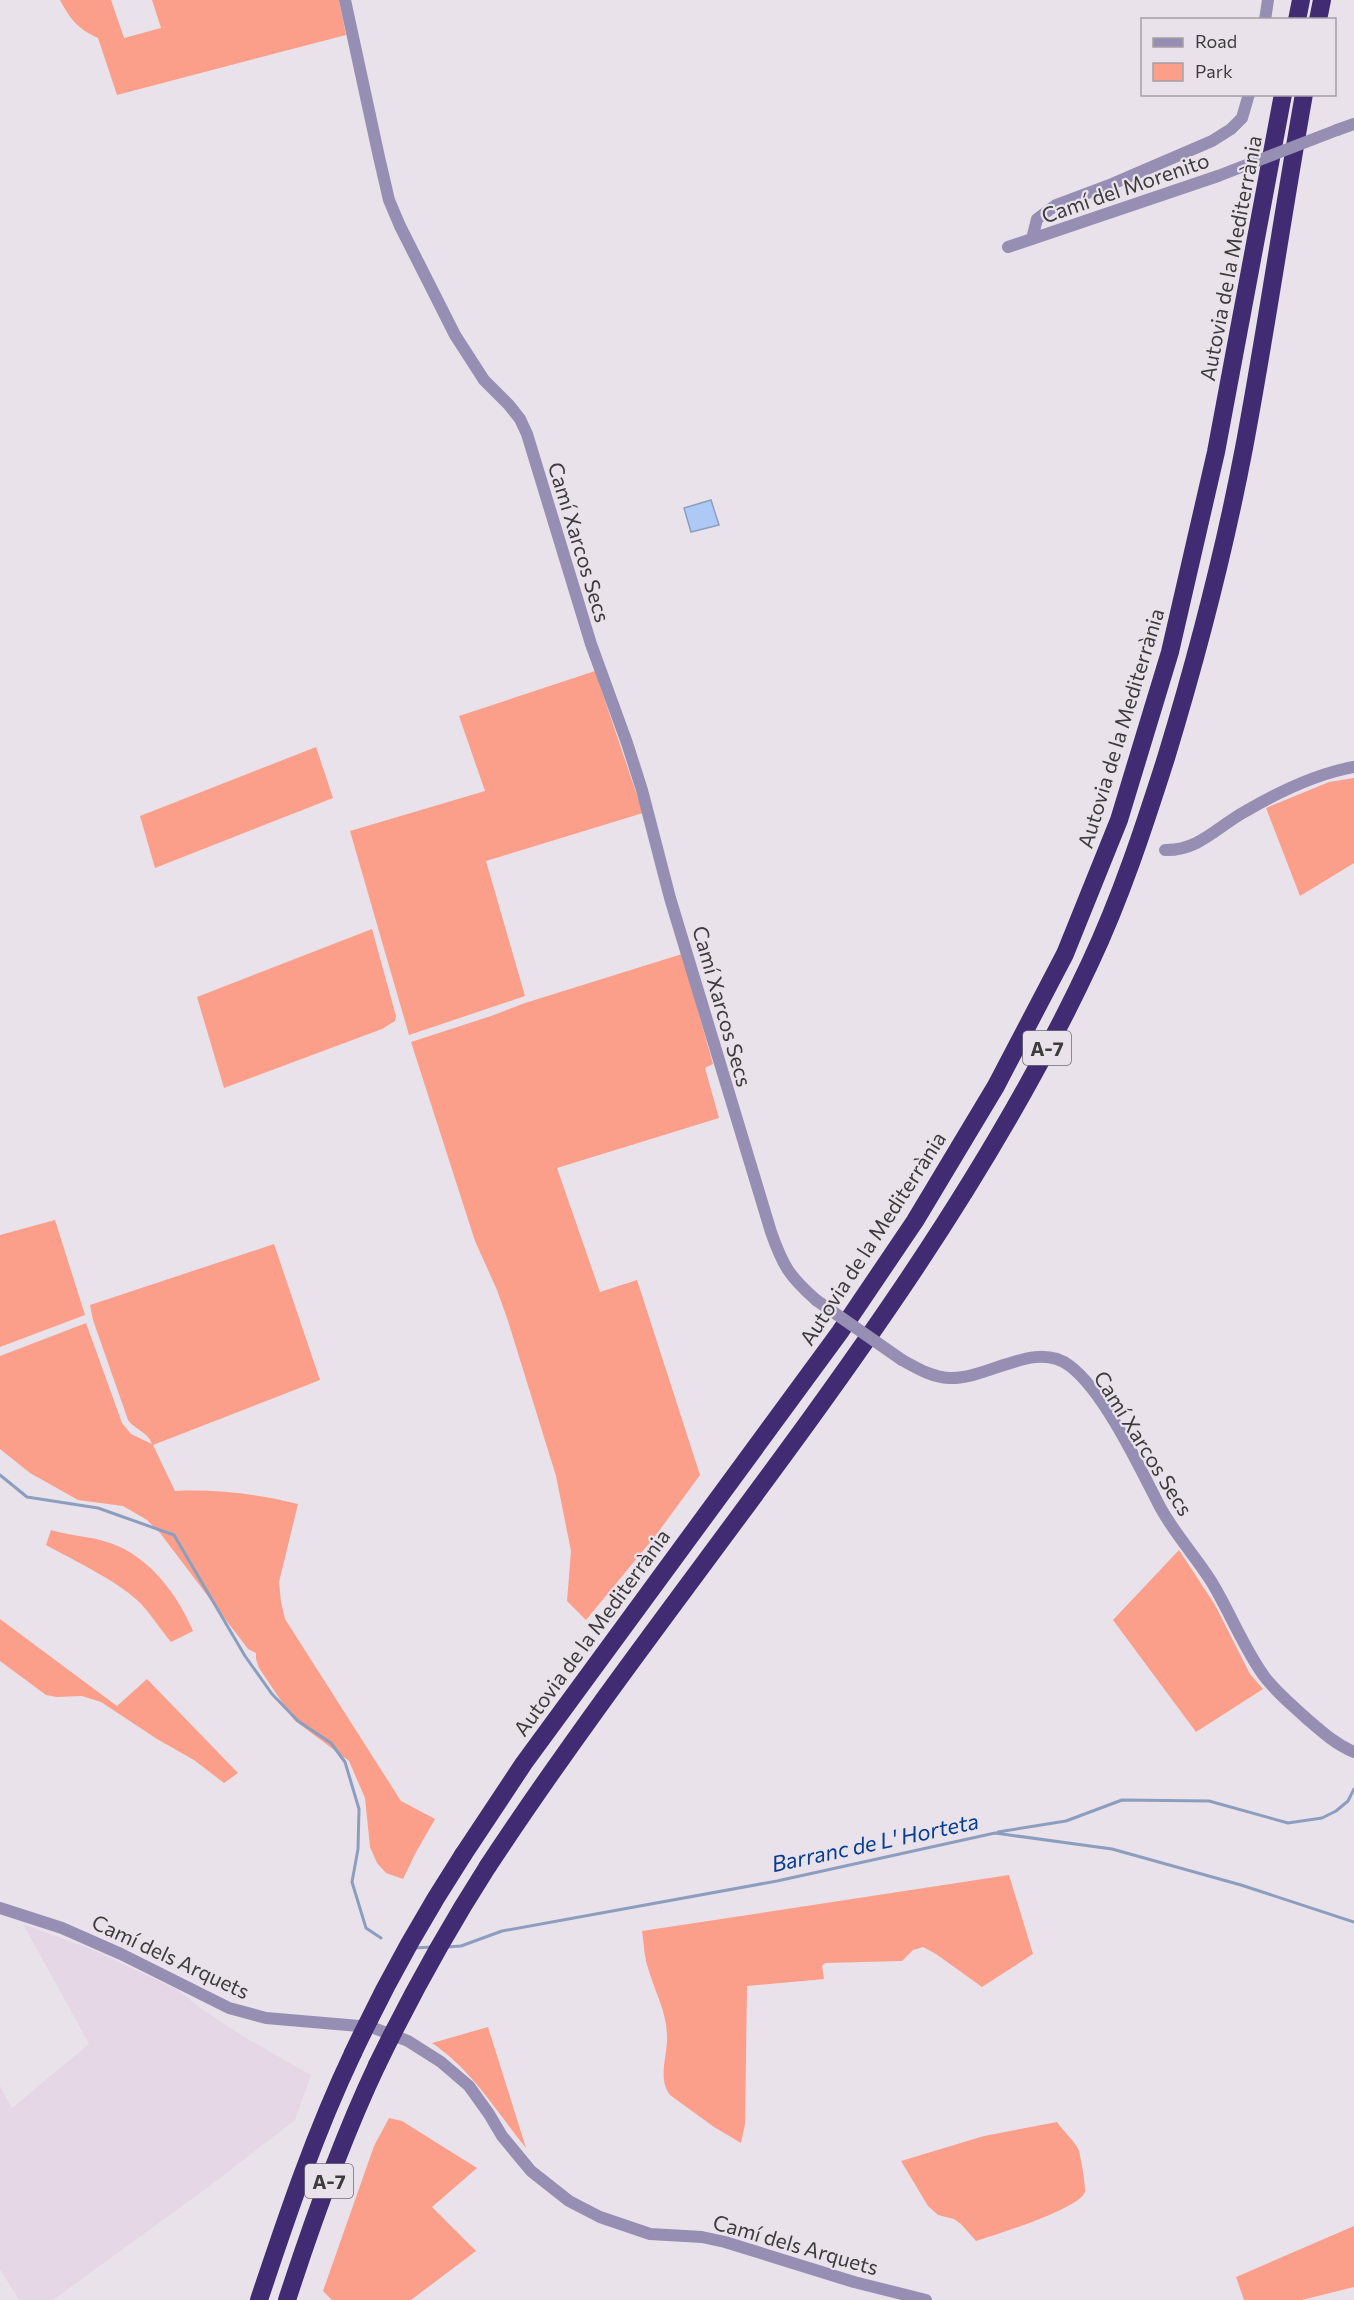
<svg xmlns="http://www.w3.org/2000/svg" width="1354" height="2300" font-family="Commissioner,sans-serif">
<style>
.built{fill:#e5d7e5}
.green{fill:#fb9f8a}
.water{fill:#adc9f6;stroke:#8c9ebf;stroke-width:1.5}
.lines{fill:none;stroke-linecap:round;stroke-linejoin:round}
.stream{stroke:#8c9ebf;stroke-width:3}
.minor{stroke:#968fb3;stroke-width:12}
.motorway{stroke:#412c73;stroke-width:18}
.minor-bridge{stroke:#968fb3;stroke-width:12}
.motorway-bridge{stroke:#412c73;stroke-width:18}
.labels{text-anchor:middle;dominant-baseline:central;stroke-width:4.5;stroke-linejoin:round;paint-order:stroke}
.shield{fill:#eae2ea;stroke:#726d72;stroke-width:1.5}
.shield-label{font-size:20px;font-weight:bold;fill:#3e3b3e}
.street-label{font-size:21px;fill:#3e3b3e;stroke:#eae2ea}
.water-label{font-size:22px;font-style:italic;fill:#043c8f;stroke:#eae2ea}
</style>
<rect width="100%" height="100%" fill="#eae2ea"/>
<path class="built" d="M23,1924L91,1949L178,1990L200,2008L246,2038L311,2075L295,2120L215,2182L53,2300H19L0,2269V2086L12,2108L89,2044Z"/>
<path class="green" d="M60,0H111L124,38L161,28L152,0H339L346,35L117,95L98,38C78,29 70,19 60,0Z
M595,671L643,813L486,861L525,996L409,1035L350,831L485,791L459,716Z
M316,747L333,798L155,868L140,816Z
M1354,778V863L1300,896L1266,808L1329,782Z
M372,929L396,1016L395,1021L382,1029L224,1088L197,997Z
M682,954L713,1064L705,1068L719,1118L557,1168L600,1292L637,1280L700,1475L656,1535L586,1620L567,1601L571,1551L556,1476L508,1321L497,1290L475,1241L411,1042L491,1016L525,1003Z
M55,1220L85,1315L0,1347V1235Z
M274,1244L320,1380L153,1445L175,1491C216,1489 257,1494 298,1504L279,1582L281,1602L285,1619L401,1801L435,1819L415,1854L403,1879L386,1873L377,1863L370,1847L365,1798L349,1761L294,1720L259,1668L256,1659V1653L248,1649L160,1533L147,1520L123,1506L78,1500L30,1473L0,1449V1356L86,1323L122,1423L131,1434L152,1444C148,1432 135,1430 128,1420L93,1320L90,1305Z
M51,1530C70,1536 91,1536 110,1543C149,1556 178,1595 193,1631L171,1642C161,1630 152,1616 142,1605C122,1583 73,1560 46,1545Z
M1179,1550L1215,1605L1250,1674L1263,1689L1196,1732L1113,1620Z
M0,1619L117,1706L147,1679L238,1773L224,1783L194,1760L157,1739L101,1702L82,1696L57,1697L46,1695L0,1661Z
M1009,1875L1033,1954L982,1987L936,1954L923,1947L913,1950L902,1961L825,1963L822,1966L824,1979L747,1986L745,2124L741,2143L714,2127L670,2095C657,2078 668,2055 667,2036C667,2012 654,1990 648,1968C644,1956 644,1943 642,1931Z
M488,2027L526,2148C496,2111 472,2070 432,2043Z
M389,2118L402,2121L477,2168L432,2207L476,2251L411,2300H332L323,2291L374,2146Z
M1057,2122C1063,2131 1075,2141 1079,2151C1081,2158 1086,2187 1085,2192C1079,2209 995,2235 976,2241L961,2224L954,2219L938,2215L928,2206L901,2161L984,2136Z
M1354,2226V2287L1302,2300H1244L1236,2277Z"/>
<path class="water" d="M711,500L719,525L691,532L684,508Z"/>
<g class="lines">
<path class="stream" d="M0,1475L27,1497L98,1508L174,1535L245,1656L272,1694L298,1721L331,1743L345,1762L359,1809L358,1849L352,1882L366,1928L381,1938
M998,1832L1066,1821L1122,1800L1209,1801L1288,1823L1322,1818L1336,1811L1348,1801L1354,1789
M447,1947L461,1946L502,1931L777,1881L995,1833L1112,1849L1241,1885L1354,1922
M414,1948L432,1947"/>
<path class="minor" d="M345,0L379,157L389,200L400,226L455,335L484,380L509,405L520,419L527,434L591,644L627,743L642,790L670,898L771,1232C783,1266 789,1276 816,1300
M1265,20L1268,0
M1337,130L1354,124
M1032,239L1037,219L1056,205L1112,184L1212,141L1231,129L1242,118L1249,94
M1008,247L1218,176
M1165,850C1199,851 1218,826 1246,811C1277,793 1319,773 1354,767
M902,1360C917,1368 931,1377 949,1378C988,1380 1035,1339 1070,1366C1104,1392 1138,1464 1158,1503C1172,1531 1194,1554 1211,1581C1230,1612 1243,1647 1264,1676C1276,1692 1292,1705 1306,1718C1321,1731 1335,1744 1354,1752
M0,1908L62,1928L121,1954L229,2008L266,2018L371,2027L408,2041L441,2062L469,2086L489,2114L502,2136L531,2171L569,2201L600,2217L650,2234L702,2237L725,2242L854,2282L926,2300"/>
<path class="motorway" d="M1297,20L1301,0
M1318,20L1322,0
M463,1855L524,1763L840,1332L915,1221L996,1086L1065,954L1119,820L1170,652L1216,452L1283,94
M488,1866C687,1564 936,1293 1090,963C1121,897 1144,827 1166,758C1197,656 1224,553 1244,448C1266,331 1283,212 1304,94
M259,2300C287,2216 315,2133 353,2053
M287,2300C313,2220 341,2141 377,2065"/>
<path class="minor-bridge" d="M1218,176L1337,130
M816,1300L902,1360"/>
<path class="motorway-bridge" d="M353,2053C385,1985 422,1918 463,1855
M377,2065C410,1997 447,1930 488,1866"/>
</g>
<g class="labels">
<g class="shield">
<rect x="1023" y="1031" width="48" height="34" rx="4.5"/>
<rect x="305" y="2164" width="48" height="34" rx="4.5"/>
</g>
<g class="shield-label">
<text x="1047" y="1048">A-7</text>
<text x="329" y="2181">A-7</text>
</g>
<g class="street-label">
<text transform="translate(1125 187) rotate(-19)">Camí del Morenito</text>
<text transform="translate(1230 258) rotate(-79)">Autovia de la Mediterrània</text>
<text transform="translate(580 542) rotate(73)">Camí Xarcos Secs</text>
<text transform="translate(1120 728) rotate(-73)">Autovia de la Mediterrània</text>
<text transform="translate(723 1006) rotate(74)">Camí Xarcos Secs</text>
<text transform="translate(872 1238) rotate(-57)">Autovia de la Mediterrània</text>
<text transform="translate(1144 1443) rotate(58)">Camí Xarcos Secs</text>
<text transform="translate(591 1632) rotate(-54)">Autovia de la Mediterrània</text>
<text transform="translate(171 1956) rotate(25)">Camí dels Arquets</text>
<text transform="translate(796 2244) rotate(16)">Camí dels Arquets</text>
</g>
<g class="water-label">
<text transform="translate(875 1842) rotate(-12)">Barranc de L' Horteta</text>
</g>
</g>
<rect x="1141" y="18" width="195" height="78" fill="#eae2ea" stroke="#a59fa5" stroke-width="1.5"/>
<rect x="1153" y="38" width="30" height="9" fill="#968fb3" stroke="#a59fa5" stroke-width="1.5"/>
<text x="1195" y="48" font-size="18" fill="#3e3b3e">Road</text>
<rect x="1153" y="63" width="30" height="18" fill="#fb9f8a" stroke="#a59fa5" stroke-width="1.5"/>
<text x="1195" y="78" font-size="18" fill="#3e3b3e">Park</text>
</svg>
